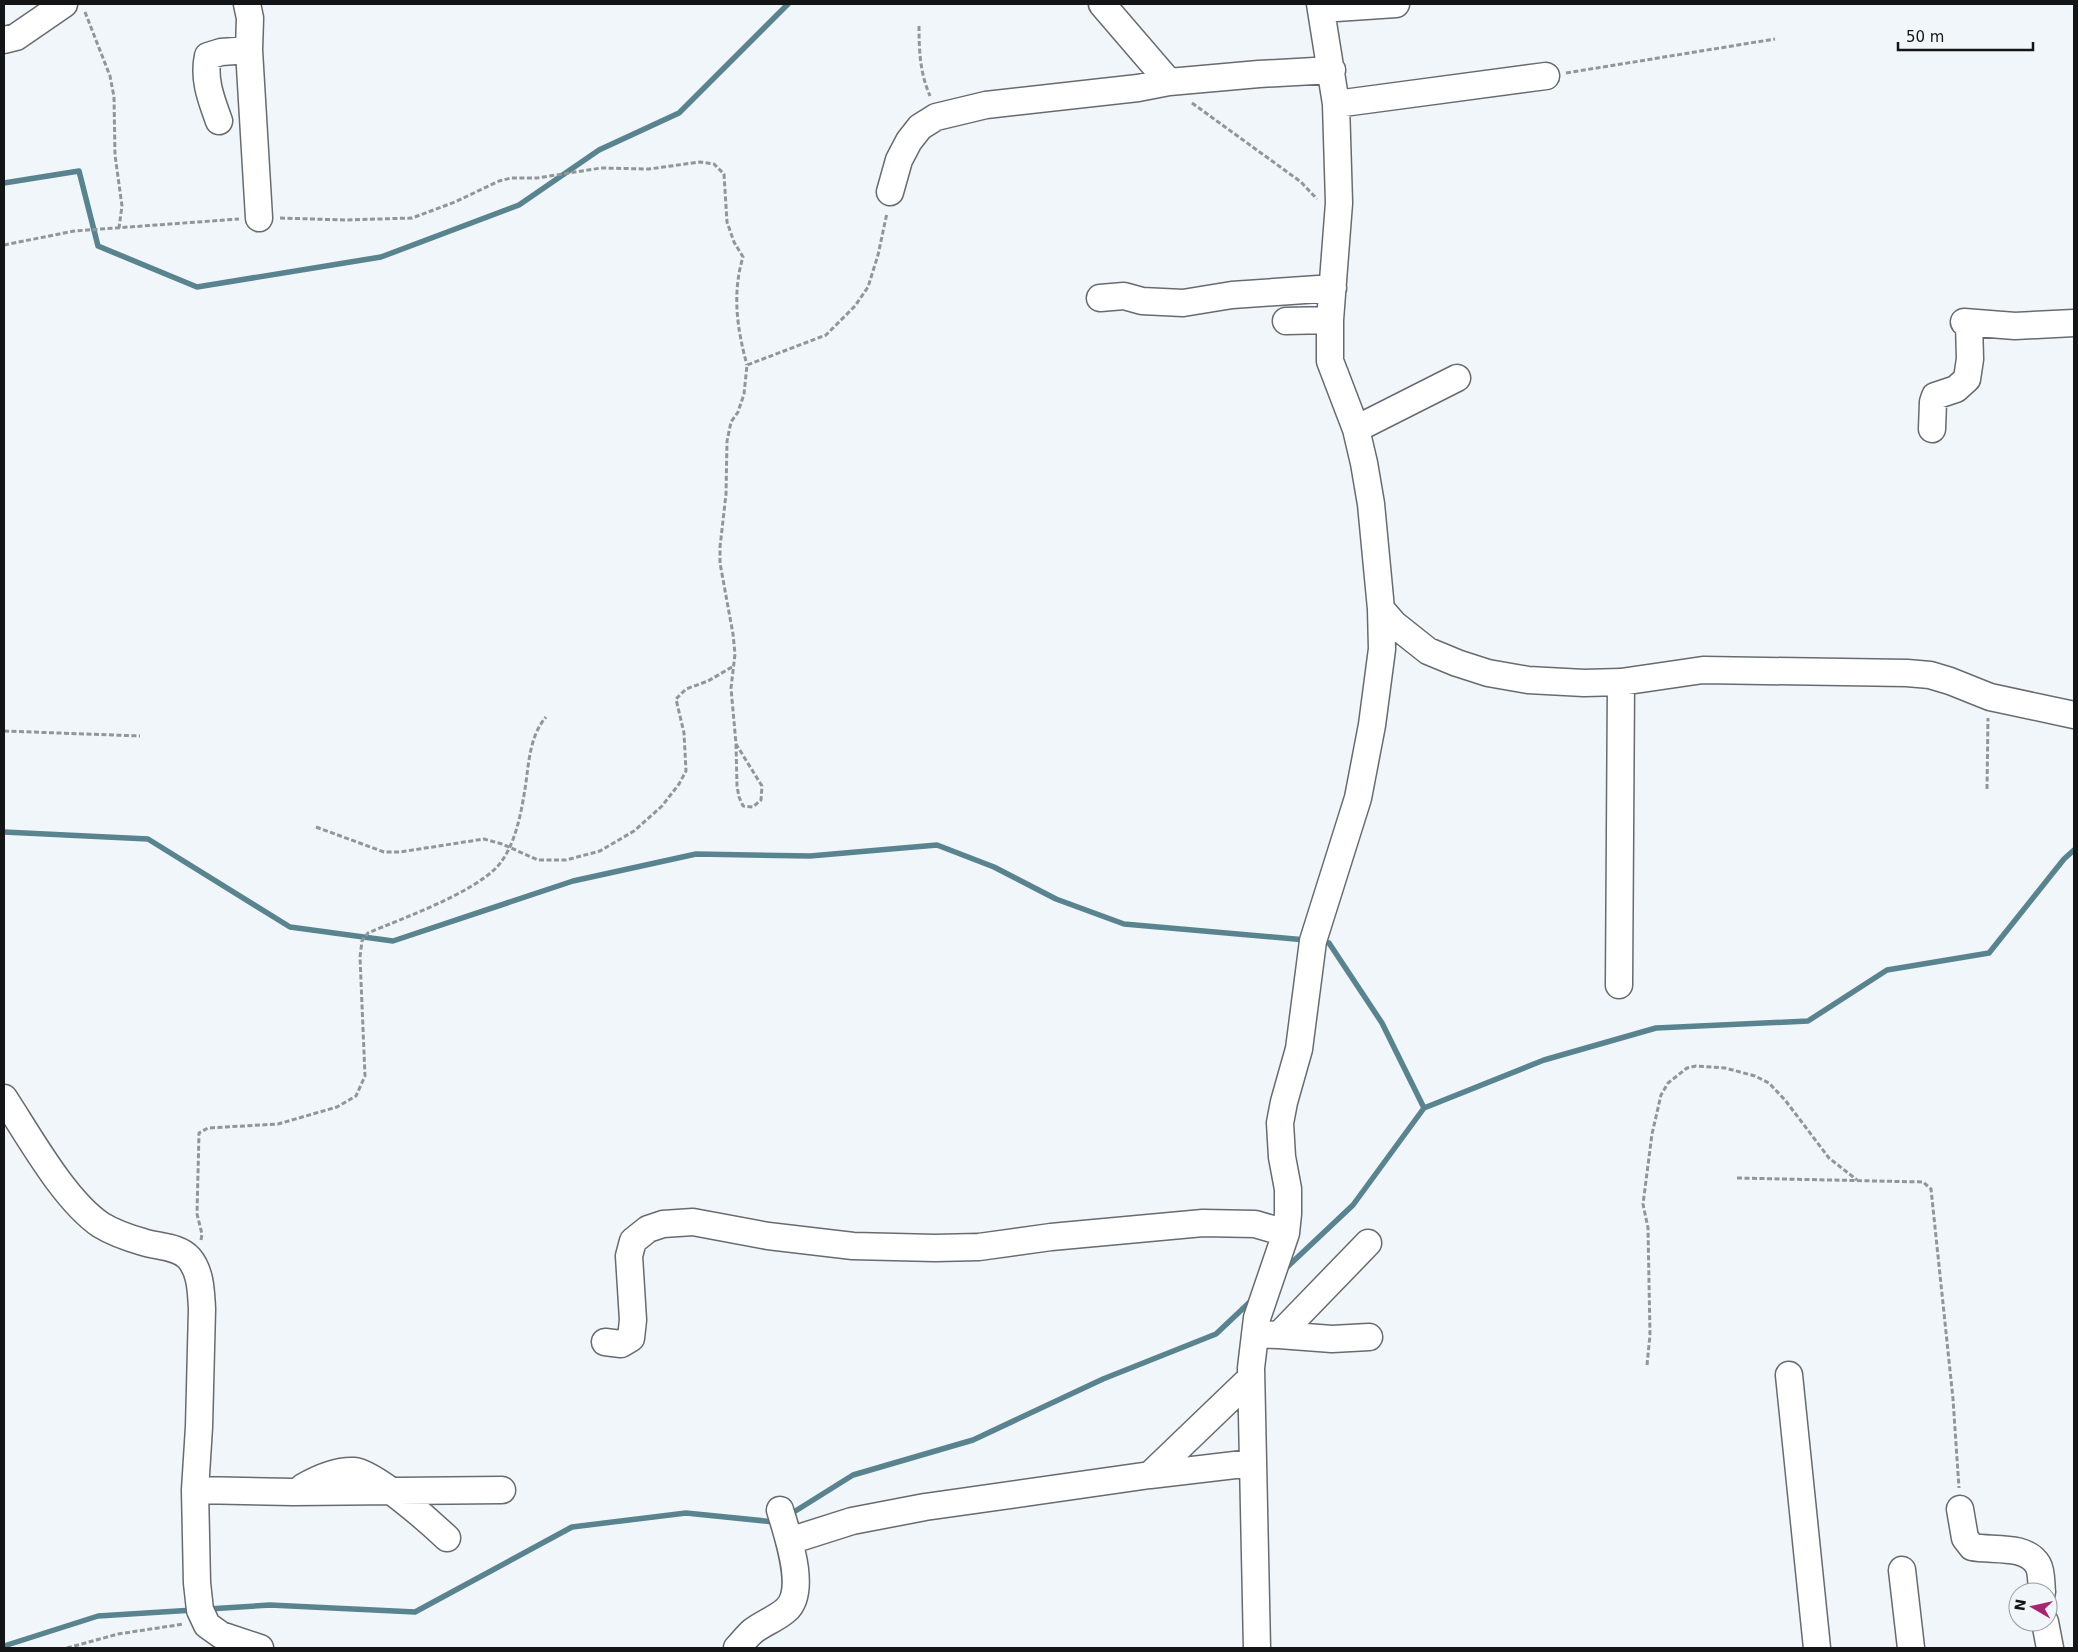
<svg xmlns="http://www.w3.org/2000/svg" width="2078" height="1652" font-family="'DejaVu Sans',sans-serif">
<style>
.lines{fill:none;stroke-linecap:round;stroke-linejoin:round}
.stream{stroke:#59838f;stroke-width:5.5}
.minor-casing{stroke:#676b6f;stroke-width:29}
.path{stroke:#939699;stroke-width:3;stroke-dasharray:5 2.5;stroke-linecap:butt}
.minor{stroke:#fff;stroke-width:26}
</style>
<rect width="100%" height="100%" fill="#f1f6fa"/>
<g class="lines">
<path class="stream" d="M4,183L79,171L98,246L197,287L381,257L519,205L599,150L679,113L788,4
M4,832L148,839L290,927L393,941L573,881L696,854L810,856L937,845L994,867L1056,899L1124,924L1306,940
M1320,942L1329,943L1382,1023L1424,1108
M1284,1270L1353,1205L1424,1108L1544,1060L1656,1028L1808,1021L1887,970L1989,953L2064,859L2074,850
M789,1515L853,1475L973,1440L1103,1379L1216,1334L1252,1300
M208,1609L270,1605L415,1612L572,1527L686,1513L775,1522
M4,1646L98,1616L194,1610"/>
<defs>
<path id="minor" d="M247,4L250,18L249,50L259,218
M1102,4L1169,82
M1321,9L1396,4
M4,40L16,37L64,4
M1336,104L1546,76
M219,121C211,99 203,79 208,56L221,52L249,50
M890,192L899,160L909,141L920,127L936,117L986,105L1138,88L1169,82L1259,74L1332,70
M1100,298L1124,296L1142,301L1183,303L1232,295L1333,288
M1286,321L1330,320
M1964,322L2015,326L2074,323
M1356,429L1457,378
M1932,429L1933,402L1935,396L1956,389L1967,379L1970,359L1969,323
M1381,609L1394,624L1428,651L1457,663L1488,673L1528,680L1584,683L1621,682L1703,670L1907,673L1930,675L1950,681L1990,697L2074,715
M1619,985L1621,682
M4,1098C29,1136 64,1200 101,1225C114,1233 129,1238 143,1242C158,1247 178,1246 189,1258C201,1272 201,1292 202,1309L199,1427L195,1490L197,1583L200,1610L207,1625L221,1635L260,1648
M1255,1334L1279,1335L1368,1243
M1279,1335L1332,1339L1369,1337
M605,1342L621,1344L631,1338L633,1320L629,1256L633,1241L648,1229L663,1224L693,1222L768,1236L853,1246L935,1248L979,1247L1051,1237L1203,1223L1255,1224L1286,1233
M1789,1375L1817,1648
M1150,1475L1251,1378
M303,1487C317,1479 337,1470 354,1471C375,1473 430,1522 447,1538
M195,1490L293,1492L502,1490
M1960,1509L1965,1538L1972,1547C1992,1551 2026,1544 2038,1565C2042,1572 2041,1584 2042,1592
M789,1541L852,1521L925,1507L1150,1475L1252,1463
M1902,1570L1911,1648
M2045,1622L2050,1648
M737,1648C742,1643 747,1636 753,1631C763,1623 776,1619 786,1610C808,1591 787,1534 780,1510
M1257,1648L1251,1368L1257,1318L1286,1233L1288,1214V1189L1282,1157L1280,1123L1284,1102L1299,1049L1313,941L1358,798L1372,725L1382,649L1381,609L1371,504L1364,463L1356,429L1330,361V320L1339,203L1336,104L1320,4"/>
</defs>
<use href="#minor" class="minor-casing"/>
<path class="path" d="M85,12L110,76L114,97L115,155L122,206L119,228
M919,26C919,51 920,73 930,96
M1566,73L1775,39
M1192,103L1301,182L1317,199
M280,218L345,220L412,218L455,202L499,181L511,178H537L601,168L649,169L700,162L714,164L724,174L727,222L734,242L743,257C732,293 737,329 747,365
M4,245L74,231L239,219
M4,731L140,736
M736,744L737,786L739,797L743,806L753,807L761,800L762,786L736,744L731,688L735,654L733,634L720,563V547L726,494L727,441L731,422L738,412L744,394L747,365L826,335L855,306L868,287L878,255L887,213
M1987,789L1988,718
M316,827L384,852H400L484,839L502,844L538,860H566L600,851L634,831L662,806L679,784L686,771L684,733L676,699L686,689L708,681L732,667
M1737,1178L1923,1182L1931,1189L1953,1399L1959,1488
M201,1240L202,1234L197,1214L199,1133L208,1128L278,1124L337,1107L356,1096L365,1076L360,957L362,941L368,933C403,918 471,894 497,867C515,847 521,814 525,789C529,764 529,737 546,717
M1647,1365L1650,1335L1648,1228L1643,1204L1652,1134L1661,1095L1668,1083L1687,1068L1696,1066L1725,1068L1755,1076L1769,1083L1785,1100L1829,1158L1857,1180
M67,1648L118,1634L184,1624"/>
<use href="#minor" class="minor"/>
</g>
<rect width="2078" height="1652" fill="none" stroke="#131516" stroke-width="10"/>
<g transform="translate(2033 1607) rotate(279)"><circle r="24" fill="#f1f6fa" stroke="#989c9f"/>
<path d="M0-4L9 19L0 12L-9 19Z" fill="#a9256f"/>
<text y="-8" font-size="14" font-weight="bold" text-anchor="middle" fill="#131516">N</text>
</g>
<path d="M1898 42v8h135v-8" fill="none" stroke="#131516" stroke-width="2.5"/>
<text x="1906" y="42" font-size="15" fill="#131516" stroke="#f1f6fa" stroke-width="4" paint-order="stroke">50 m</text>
</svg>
